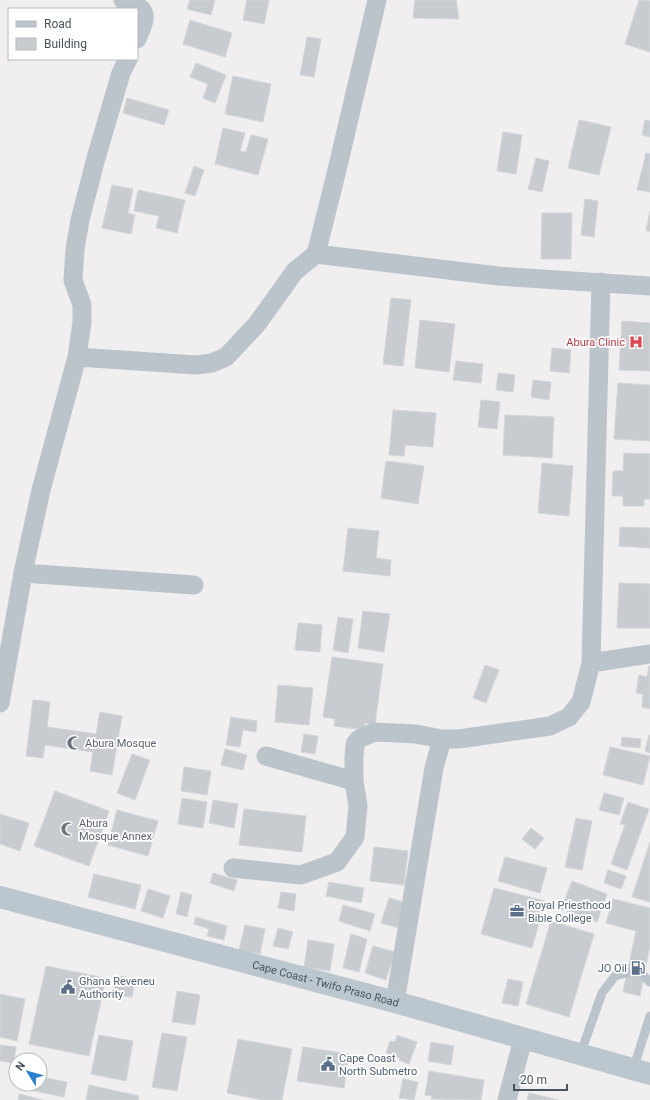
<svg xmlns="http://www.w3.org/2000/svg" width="650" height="1100" font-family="Roboto,sans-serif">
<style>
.building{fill:#c8ccd0;stroke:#d2d5d9}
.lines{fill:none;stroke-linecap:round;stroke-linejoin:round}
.service{stroke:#bac4ca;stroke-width:9}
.minor{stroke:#bac4ca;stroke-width:19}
.secondary{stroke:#bbc6ce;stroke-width:22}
.labels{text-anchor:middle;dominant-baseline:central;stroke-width:3.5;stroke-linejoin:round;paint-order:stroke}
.health-label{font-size:11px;fill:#be3a42;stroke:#fff;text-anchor:end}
.worship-label{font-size:11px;fill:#5b616d;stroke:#fff;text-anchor:start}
.service-label{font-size:11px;fill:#4e5e75;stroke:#fff;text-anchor:start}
.street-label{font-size:11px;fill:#47535a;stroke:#fff}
</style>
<rect width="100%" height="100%" fill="#f0eeee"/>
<path class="building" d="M190,0H215L211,15L187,9Z
M247,0H269L264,24L243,20Z
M415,0H456L459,19L413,18Z
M639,0L650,1V52L625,44Z
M190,20L232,33L225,57L183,44Z
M307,37L321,39L314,77L300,75Z
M196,63L226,75L215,103L203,98L208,84L190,77Z
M233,76L271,84L263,122L225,114Z
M127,98L169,110L164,125L123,113Z
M579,120L611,127L599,175L568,168Z
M645,120L650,121V137L642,135Z
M223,128L245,133L240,151L246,152L251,135L268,139L258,175L215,164Z
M503,132L522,135L516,174L497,171Z
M646,153L650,154V192L637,190Z
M536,158L549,161L542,192L528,189Z
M194,166L204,170L195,196L185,193Z
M112,185L133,189L128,213L135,215L131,234L102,228Z
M138,190L185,200L177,233L156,228L159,216L134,211Z
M585,199L598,201L594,237L581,235Z
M650,211V231H646Z
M542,213H572L571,259H541Z
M391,298L411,300L403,366L383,364Z
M420,320L455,324L449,372L415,368Z
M622,321L650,323V371L619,370Z
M552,348L571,350L569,373L550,371Z
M456,361L483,364L481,383L453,380Z
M498,373L515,375L513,392L496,390Z
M533,380L551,382L549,400L531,397Z
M618,383L650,385V441L614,439Z
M481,400L500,402L497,429L478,427Z
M393,410L436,413L433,447L405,445L404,456L389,455Z
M505,415L554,417L552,458L503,455Z
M624,453L650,454V499H644V506H623V496H612L613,471H623Z
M386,461L424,466L418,504L381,498Z
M542,463L573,466L569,516L538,513Z
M620,527L650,528V548L619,546Z
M348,528L379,531L376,558L391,560L390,576L343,571Z
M619,583L650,584V628H617Z
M363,611L390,614L384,652L358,648Z
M338,617L353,619L348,653L333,650Z
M298,623L322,625L320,652L295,650Z
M332,657L383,664L375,725L365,723L364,730L334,726L335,719L323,717Z
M485,665L499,670L486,703L473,698Z
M649,666H650V709L642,707L643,694L636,693L639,675L647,677Z
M278,685L313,688L309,725L275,722Z
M33,700L50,702L47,727L96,734L100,712L122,716L112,775L90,771L93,752L45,745L43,758L26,756Z
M231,717L257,721L256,732L243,730L240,747L226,745Z
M304,734L318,736L315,754L301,752Z
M649,735H650V753L645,751Z
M622,737L641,739L640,748L621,746Z
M610,747L650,756L643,785L603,775Z
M225,749L247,755L243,770L221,765Z
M132,754L150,760L135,800L117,793Z
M184,767L211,771L207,795L181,791Z
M55,791L109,811L89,866L34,846Z
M604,793L624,798L619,815L599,810Z
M182,798L207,802L203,828L178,824Z
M213,800L238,804L234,828L209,823Z
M628,802L649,809L627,870L611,864L625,825L620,824Z
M244,809L306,816L302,852L239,845Z
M117,810L158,821L148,856L108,845Z
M0,814L29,823L20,851L0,844Z
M576,818L592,821L582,870L565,867Z
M531,828L544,838L535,849L522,839Z
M650,842V902L632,897Z
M374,847L408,851L404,885L370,881Z
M505,857L547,868L540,893L498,881Z
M608,870L626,876L621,889L604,883Z
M213,873L237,880L234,891L210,883Z
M94,874L141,885L135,909L88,897Z
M572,881L607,894L597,922L561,909Z
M329,882L364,888L361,903L326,896Z
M494,888L545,901L532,948L481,934Z
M148,889L170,896L163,918L141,911Z
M181,892L192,895L187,917L176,914Z
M281,892L296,894L294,911L278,908Z
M389,898L410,904L403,929L381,923Z
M613,899L650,908V946L640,996L623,992L636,931L606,923Z
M343,905L375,914L370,931L339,921Z
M196,917L227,926L224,940L207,936L209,929L194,924Z
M551,921L594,934L569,1017L526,1004Z
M245,925L265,929L260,954L239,950Z
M278,928L293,932L288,949L273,946Z
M351,934L367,939L359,972L343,968Z
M308,940L334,944L330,971L304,967Z
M373,946L395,952L386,980L365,973Z
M46,966L106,978L89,1056L29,1044Z
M116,976L135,978L132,997L113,995Z
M508,979L523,982L518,1006L502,1003Z
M177,991L200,995L195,1025L172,1022Z
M0,994L25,999L17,1041L0,1037Z
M162,1033L187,1037L177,1091L152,1087Z
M99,1035L133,1041L126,1081L91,1074Z
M397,1035L417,1042L409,1064L399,1060L400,1058L386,1053L390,1041L395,1042Z
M238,1039L292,1049L282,1100H263L227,1093Z
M431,1042L454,1046L451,1065L428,1061Z
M0,1045L16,1047L14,1063L0,1061Z
M303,1047L349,1054L344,1088L297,1081Z
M429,1071L484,1080L481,1100L431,1099L432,1096L425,1095Z
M40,1077L67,1082L64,1097L25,1089L26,1084H40Z
M403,1079L418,1082L414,1100L399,1098Z
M89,1085L139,1096L138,1100H86Z
M529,1093L559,1100H527Z
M19,1094L43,1100H18Z"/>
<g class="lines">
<path class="service" d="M644,976L650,982
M580,1055L602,993L615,976L627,973
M633,1070L650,1016"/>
<path class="minor" d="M123,0C150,9 147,16 137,39
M316,254L336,174L377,0
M77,357L196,365L212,363L226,357L257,324L295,271L316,254L498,276L650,286
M23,573L194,585
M591,663L650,654
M0,703L23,573L41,490L77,357L82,322V305L73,280L75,249L80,220L96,158L121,73L128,59
M266,756L354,781
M233,868L301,875L337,862L355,837L358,806L354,781V758L355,744L359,739L374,732L416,734L442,739
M395,1002L434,768L442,739H459L550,726L569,717L581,702L591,663L601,282
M507,1100L523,1039"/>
<path class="secondary" id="s1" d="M0,897L395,1002L650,1074"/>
</g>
<defs>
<symbol id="hospital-bare" viewBox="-9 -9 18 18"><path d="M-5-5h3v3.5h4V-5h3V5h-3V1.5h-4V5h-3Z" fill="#e0444e" stroke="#fff" stroke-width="2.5" paint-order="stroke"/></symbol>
<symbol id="mosque-bare" viewBox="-9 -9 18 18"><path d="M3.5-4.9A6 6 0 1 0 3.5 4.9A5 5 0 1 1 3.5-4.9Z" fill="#6b7280" stroke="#fff" stroke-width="2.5" paint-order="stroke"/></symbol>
<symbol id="office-bare" viewBox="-9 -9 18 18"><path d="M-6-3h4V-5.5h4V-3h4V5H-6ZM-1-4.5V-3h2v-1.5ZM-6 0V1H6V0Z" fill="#5c6f8a" stroke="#fff" stroke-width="2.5" paint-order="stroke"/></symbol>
<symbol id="fuel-bare" viewBox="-9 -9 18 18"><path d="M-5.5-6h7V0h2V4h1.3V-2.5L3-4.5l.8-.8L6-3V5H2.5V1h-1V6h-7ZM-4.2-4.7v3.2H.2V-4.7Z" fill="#5c6f8a" stroke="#fff" stroke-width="2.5" paint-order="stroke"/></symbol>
<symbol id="civic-bare" viewBox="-9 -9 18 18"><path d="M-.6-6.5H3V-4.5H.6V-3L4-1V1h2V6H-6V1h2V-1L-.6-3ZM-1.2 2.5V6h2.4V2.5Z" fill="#5c6f8a" stroke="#fff" stroke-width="2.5" paint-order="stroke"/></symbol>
</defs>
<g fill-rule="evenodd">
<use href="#hospital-bare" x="626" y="332" width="20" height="20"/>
<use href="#mosque-bare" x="64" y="733" width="20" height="20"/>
<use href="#mosque-bare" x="58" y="819" width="20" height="20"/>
<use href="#office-bare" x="507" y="901" width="20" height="20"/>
<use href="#fuel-bare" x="628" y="958" width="20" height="20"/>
<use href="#civic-bare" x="58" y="977" width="20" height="20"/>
<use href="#civic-bare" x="318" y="1054" width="20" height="20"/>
</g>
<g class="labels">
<g class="health-label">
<text x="625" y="342">Abura Clinic</text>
</g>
<g class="worship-label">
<text x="85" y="743">Abura Mosque</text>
<text x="79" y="823">Abura<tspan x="79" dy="13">Mosque Annex</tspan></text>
</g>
<g class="service-label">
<text x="528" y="905">Royal Priesthood<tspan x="528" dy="13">Bible College</tspan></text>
<text x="627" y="968" text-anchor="end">JO Oil</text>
<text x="79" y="981">Ghana Reveneu<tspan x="79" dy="13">Authority</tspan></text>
<text x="339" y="1058">Cape Coast<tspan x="339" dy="13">North Submetro</tspan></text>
</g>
<g class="street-label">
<text stroke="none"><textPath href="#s1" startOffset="337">Cape Coast - Twifo Praso Road</textPath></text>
</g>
</g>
<rect x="8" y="8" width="130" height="52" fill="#ffffff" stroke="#b5babd"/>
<rect x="16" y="21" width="20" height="6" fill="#bbc6ce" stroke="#b5babd"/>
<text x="44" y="28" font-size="12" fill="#47535a">Road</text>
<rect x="16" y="38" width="20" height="12" fill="#c8ccd0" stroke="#b5babd"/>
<text x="44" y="48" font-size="12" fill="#47535a">Building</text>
<g transform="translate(28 1072) rotate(307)"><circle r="19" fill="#ffffff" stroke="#b5babd"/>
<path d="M0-3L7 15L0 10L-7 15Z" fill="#2680d2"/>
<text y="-6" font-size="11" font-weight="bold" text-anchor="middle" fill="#47535a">N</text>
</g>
<path d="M514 1084v6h53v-6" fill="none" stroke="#47535a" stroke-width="2"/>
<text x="520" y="1084" font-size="12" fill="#47535a" stroke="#ffffff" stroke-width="3" paint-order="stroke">20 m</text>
</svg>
